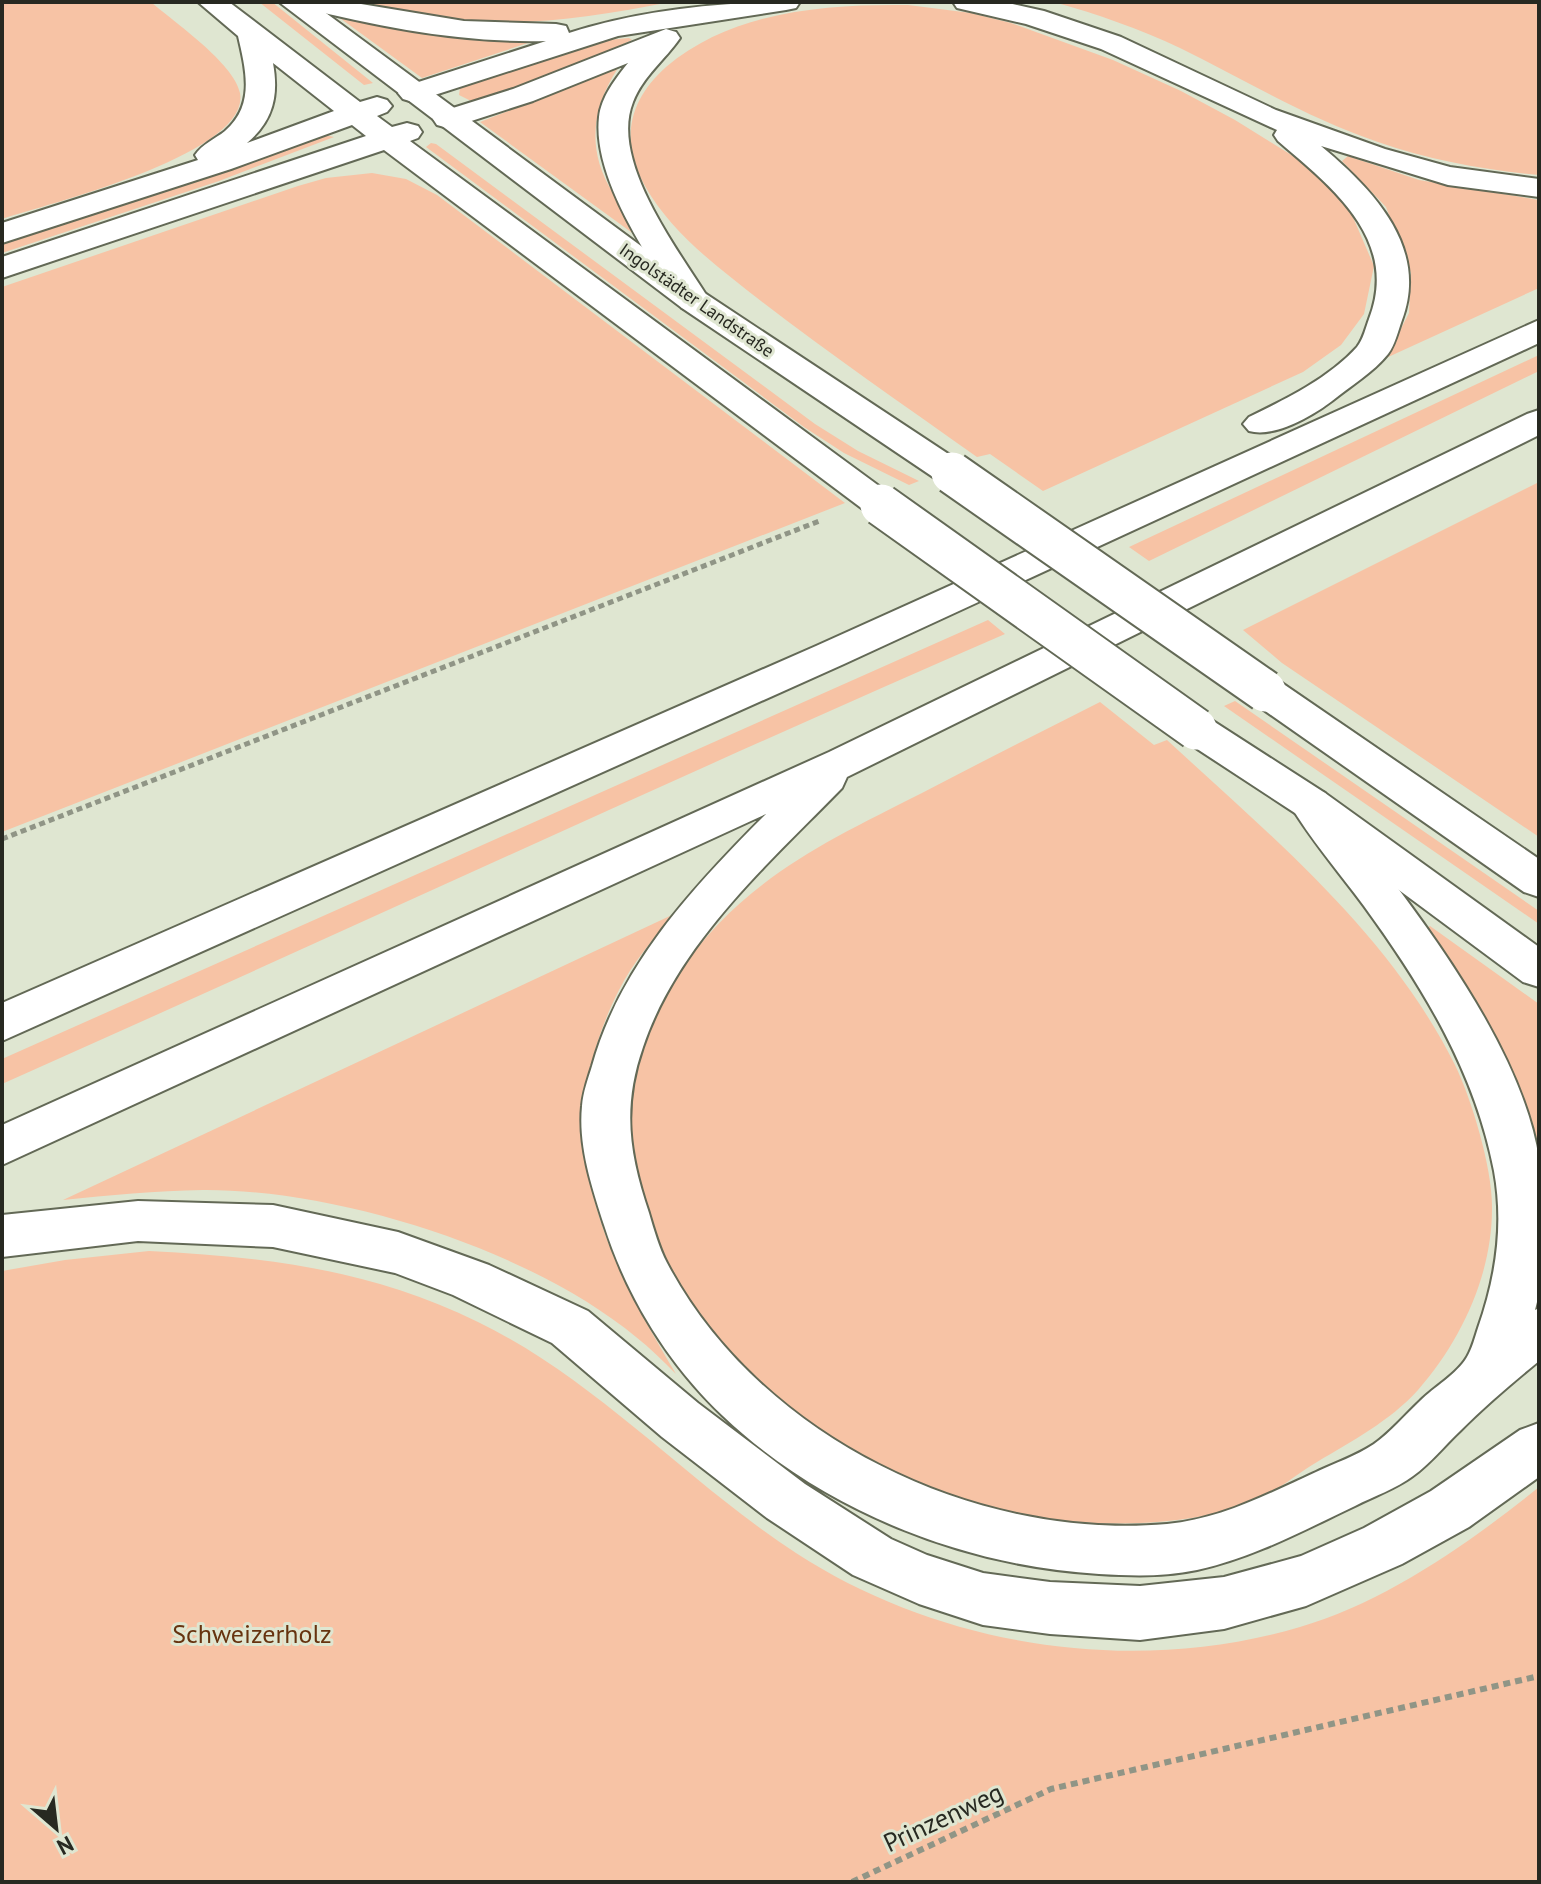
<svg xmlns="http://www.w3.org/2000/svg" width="1541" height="1884" font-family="'PT Sans',sans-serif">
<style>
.green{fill:#f7c3a5}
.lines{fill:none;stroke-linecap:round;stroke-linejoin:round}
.major-casing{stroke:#636956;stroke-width:4}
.highway-casing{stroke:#636956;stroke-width:4}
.path-far1{stroke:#909586;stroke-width:5;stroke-dasharray:6 4;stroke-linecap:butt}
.path{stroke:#909586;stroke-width:6;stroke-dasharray:7 5;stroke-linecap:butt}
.major{fill:#fff;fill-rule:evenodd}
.highway{fill:#fff;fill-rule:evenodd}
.major-bridge-far1-casing{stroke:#636956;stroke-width:35;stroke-linecap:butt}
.major-bridge-casing{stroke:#636956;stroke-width:45;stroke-linecap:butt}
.major-bridge-far1{stroke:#fff;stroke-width:32}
.major-bridge{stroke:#fff;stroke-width:41}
.labels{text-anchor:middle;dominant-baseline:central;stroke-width:6;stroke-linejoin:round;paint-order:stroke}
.far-street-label{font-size:18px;fill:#272921;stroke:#dfe6d1}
.near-park-label{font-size:26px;fill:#66330f;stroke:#dfe6d1}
.near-street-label{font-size:26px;fill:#272921;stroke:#dfe6d1}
</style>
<rect width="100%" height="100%" fill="#dfe6d1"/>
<path class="green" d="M2,2H151C174,22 234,63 240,93C251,154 47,204 2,219Z
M259,2H272L373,83L364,85Z
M364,2H670C566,23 466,35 364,2Z
M1054,2H1539V175C1484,170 1430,160 1378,142C1309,119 1245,80 1180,48C1140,29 1097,14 1054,2Z
M908,5L971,13L1011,23L1113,60L1181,91L1235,120L1293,156L1326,183L1349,208L1374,266L1364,314L1341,345L1303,372L1043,491L990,454L977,457C905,406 831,355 761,301C719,268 672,234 645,186C620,141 628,101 666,67C732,11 825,4 908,5Z
M333,13L441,36L543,38L422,78Z
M629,38L632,40L542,82L473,102L459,95L460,88L469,85L607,40Z
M618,68C592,108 586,150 613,193C623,208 642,220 642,240L480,122Z
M325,135L334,137L219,181L2,253V243Z
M431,143L436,144L815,424L858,451L919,481L909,485L844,453L804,427L426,147Z
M1348,156L1419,180L1539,200V288L1386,358L1409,313L1411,273L1386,207L1342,161Z
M372,173L406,179L437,195L845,503L2,832V287L298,186L326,178Z
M1539,355V371L1149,561L1129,547Z
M1539,482V837L1282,663L1243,630Z
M988,620L1005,634C669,780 337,935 2,1084V1059Z
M1235,701L1539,911V924L1224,706Z
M1100,702L1154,745L1167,740C1273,838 1389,933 1455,1065C1472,1100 1493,1170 1492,1209C1492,1275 1461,1341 1418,1390C1390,1421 1352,1441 1317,1462C1293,1476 1268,1499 1242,1507C1047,1562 815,1476 698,1313C679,1287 661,1257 652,1226C639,1181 626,1139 630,1091C635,1049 653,1011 676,977C740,881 823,843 922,793C981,762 1041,732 1100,702Z
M672,915C654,939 633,962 619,990C546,1134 600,1247 676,1374C663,1361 650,1348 636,1337C531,1250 338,1189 203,1190C156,1191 109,1195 63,1200Z
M1430,926L1539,1004V1160C1535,1142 1533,1123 1527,1106C1501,1040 1465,987 1422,931Z
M149,1251C268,1257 369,1269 478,1322C596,1379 687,1482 796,1553C942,1648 1134,1676 1300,1627C1386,1602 1471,1542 1539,1487V1882H2V1271L65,1260Z"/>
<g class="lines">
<defs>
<path id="major" d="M198,2H229L360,102L377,97L387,100L392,106L387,112L377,116L392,127L407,123L418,126L422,132L418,138L410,141L894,497L899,505L894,513L881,516L868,513L384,150L2,278V257L366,136L352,125L231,169L2,243V223L198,160L195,155C202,144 215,139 225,131C255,105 246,71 238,36ZM273,63L334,111L247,143C273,121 279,96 273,63Z
M279,2H311L706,294L965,465L970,473L965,481L952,484L939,481L682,308Z
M1265,678L1279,681L1539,859V897L1524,892L1251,701L1245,691L1251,681Z
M1196,715L1210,719L1325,793L1539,947V987L1523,982L1295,813L1182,739L1176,729L1182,719Z"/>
<path id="highway" d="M300,2H349L464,21L556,24L566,26L569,33C644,9 722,2 800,2L796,8L786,10L618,36L413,102L403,99L398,93L403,87L546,41C464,43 384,28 304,8Z
M953,2H1004L1044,11L1121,37L1276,110L1385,149L1450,167L1539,179V197L1448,185L1321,146C1374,190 1429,248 1402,320C1398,331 1395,345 1388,354C1374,372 1349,387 1332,401C1311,417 1274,438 1249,431L1243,424L1249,417C1286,399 1329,378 1357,347C1363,340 1366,327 1369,319C1400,240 1332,187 1278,141L1274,135L1277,130L1101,49L1026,24L957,8Z
M666,29L676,32L680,38C665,60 643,76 633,102C609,162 680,252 710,301L706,308L694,311L682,308C649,260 592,177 599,117C601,97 616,78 628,63L533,101L459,125L448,128L437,125L433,119L437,113L513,89Z
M1539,320V343L844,664L2,1041V1003L816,646Z
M1539,410V435L847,777L842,788C767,865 678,943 643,1047C622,1107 629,1154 649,1213C654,1230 659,1248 667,1263C758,1436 974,1541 1167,1524C1221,1519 1268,1494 1316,1472C1335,1463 1356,1456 1374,1444C1391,1432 1405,1415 1420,1401C1434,1387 1457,1374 1467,1357C1472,1349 1475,1337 1478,1328C1496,1277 1504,1225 1494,1171C1475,1072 1423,987 1364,906C1339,872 1310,839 1289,803L1295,793L1310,788L1325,793C1400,891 1520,1035 1539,1159C1541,1197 1539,1254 1539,1294L1535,1310L1539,1308V1361C1512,1383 1485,1406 1460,1431C1444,1446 1431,1463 1413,1476C1396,1489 1374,1496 1355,1506C1304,1530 1253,1558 1197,1570C1164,1577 1132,1576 1099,1574C964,1566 823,1511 723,1416C668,1364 627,1297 604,1225C592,1188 578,1146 582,1106C583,1092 588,1079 592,1066C620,965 693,887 766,814L2,1165V1125L829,752L1527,414Z
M138,1201L273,1205L398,1232L489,1265L588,1311L698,1403L805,1484L891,1539L927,1555L983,1573L1050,1582L1140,1586L1224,1577L1301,1556L1364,1528L1431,1491L1520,1430L1539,1423V1477L1469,1527L1402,1564L1306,1606L1224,1629L1140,1640L1050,1634L983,1625L919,1604L853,1575L767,1518L662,1437L552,1343L453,1295L395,1273L273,1247L138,1241L2,1257V1215Z"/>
</defs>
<use href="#major" class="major-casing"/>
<use href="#highway" class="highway-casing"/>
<path class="path-far1" d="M2,839L822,520"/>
<path class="path" d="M852,1882L1051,1789L1539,1676"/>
<use href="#major" class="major"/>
<use href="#highway" class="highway"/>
<defs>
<path id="major-bridge-far1" d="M952,473L955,475"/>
<path id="major-bridge" d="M952,473L1265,691
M881,505L1196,729"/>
</defs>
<use href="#major-bridge-far1" class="major-bridge-far1-casing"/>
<use href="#major-bridge" class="major-bridge-casing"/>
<use href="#major-bridge-far1" class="major-bridge-far1"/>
<use href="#major-bridge" class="major-bridge"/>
</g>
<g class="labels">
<g class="far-street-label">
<text transform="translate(697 300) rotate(35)">Ingolstädter Landstraße</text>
</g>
<g class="near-park-label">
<text x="252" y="1633">Schweizerholz</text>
</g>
<g class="near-street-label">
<text transform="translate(943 1817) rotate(-25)">Prinzenweg</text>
</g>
</g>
<rect width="1541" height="1884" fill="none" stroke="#272921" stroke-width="8"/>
<g transform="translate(56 1828) rotate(152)" stroke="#dfe6d1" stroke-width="6" paint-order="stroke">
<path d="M0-6L14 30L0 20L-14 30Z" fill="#272921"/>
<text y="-12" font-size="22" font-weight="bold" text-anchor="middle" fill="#272921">N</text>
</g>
</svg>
